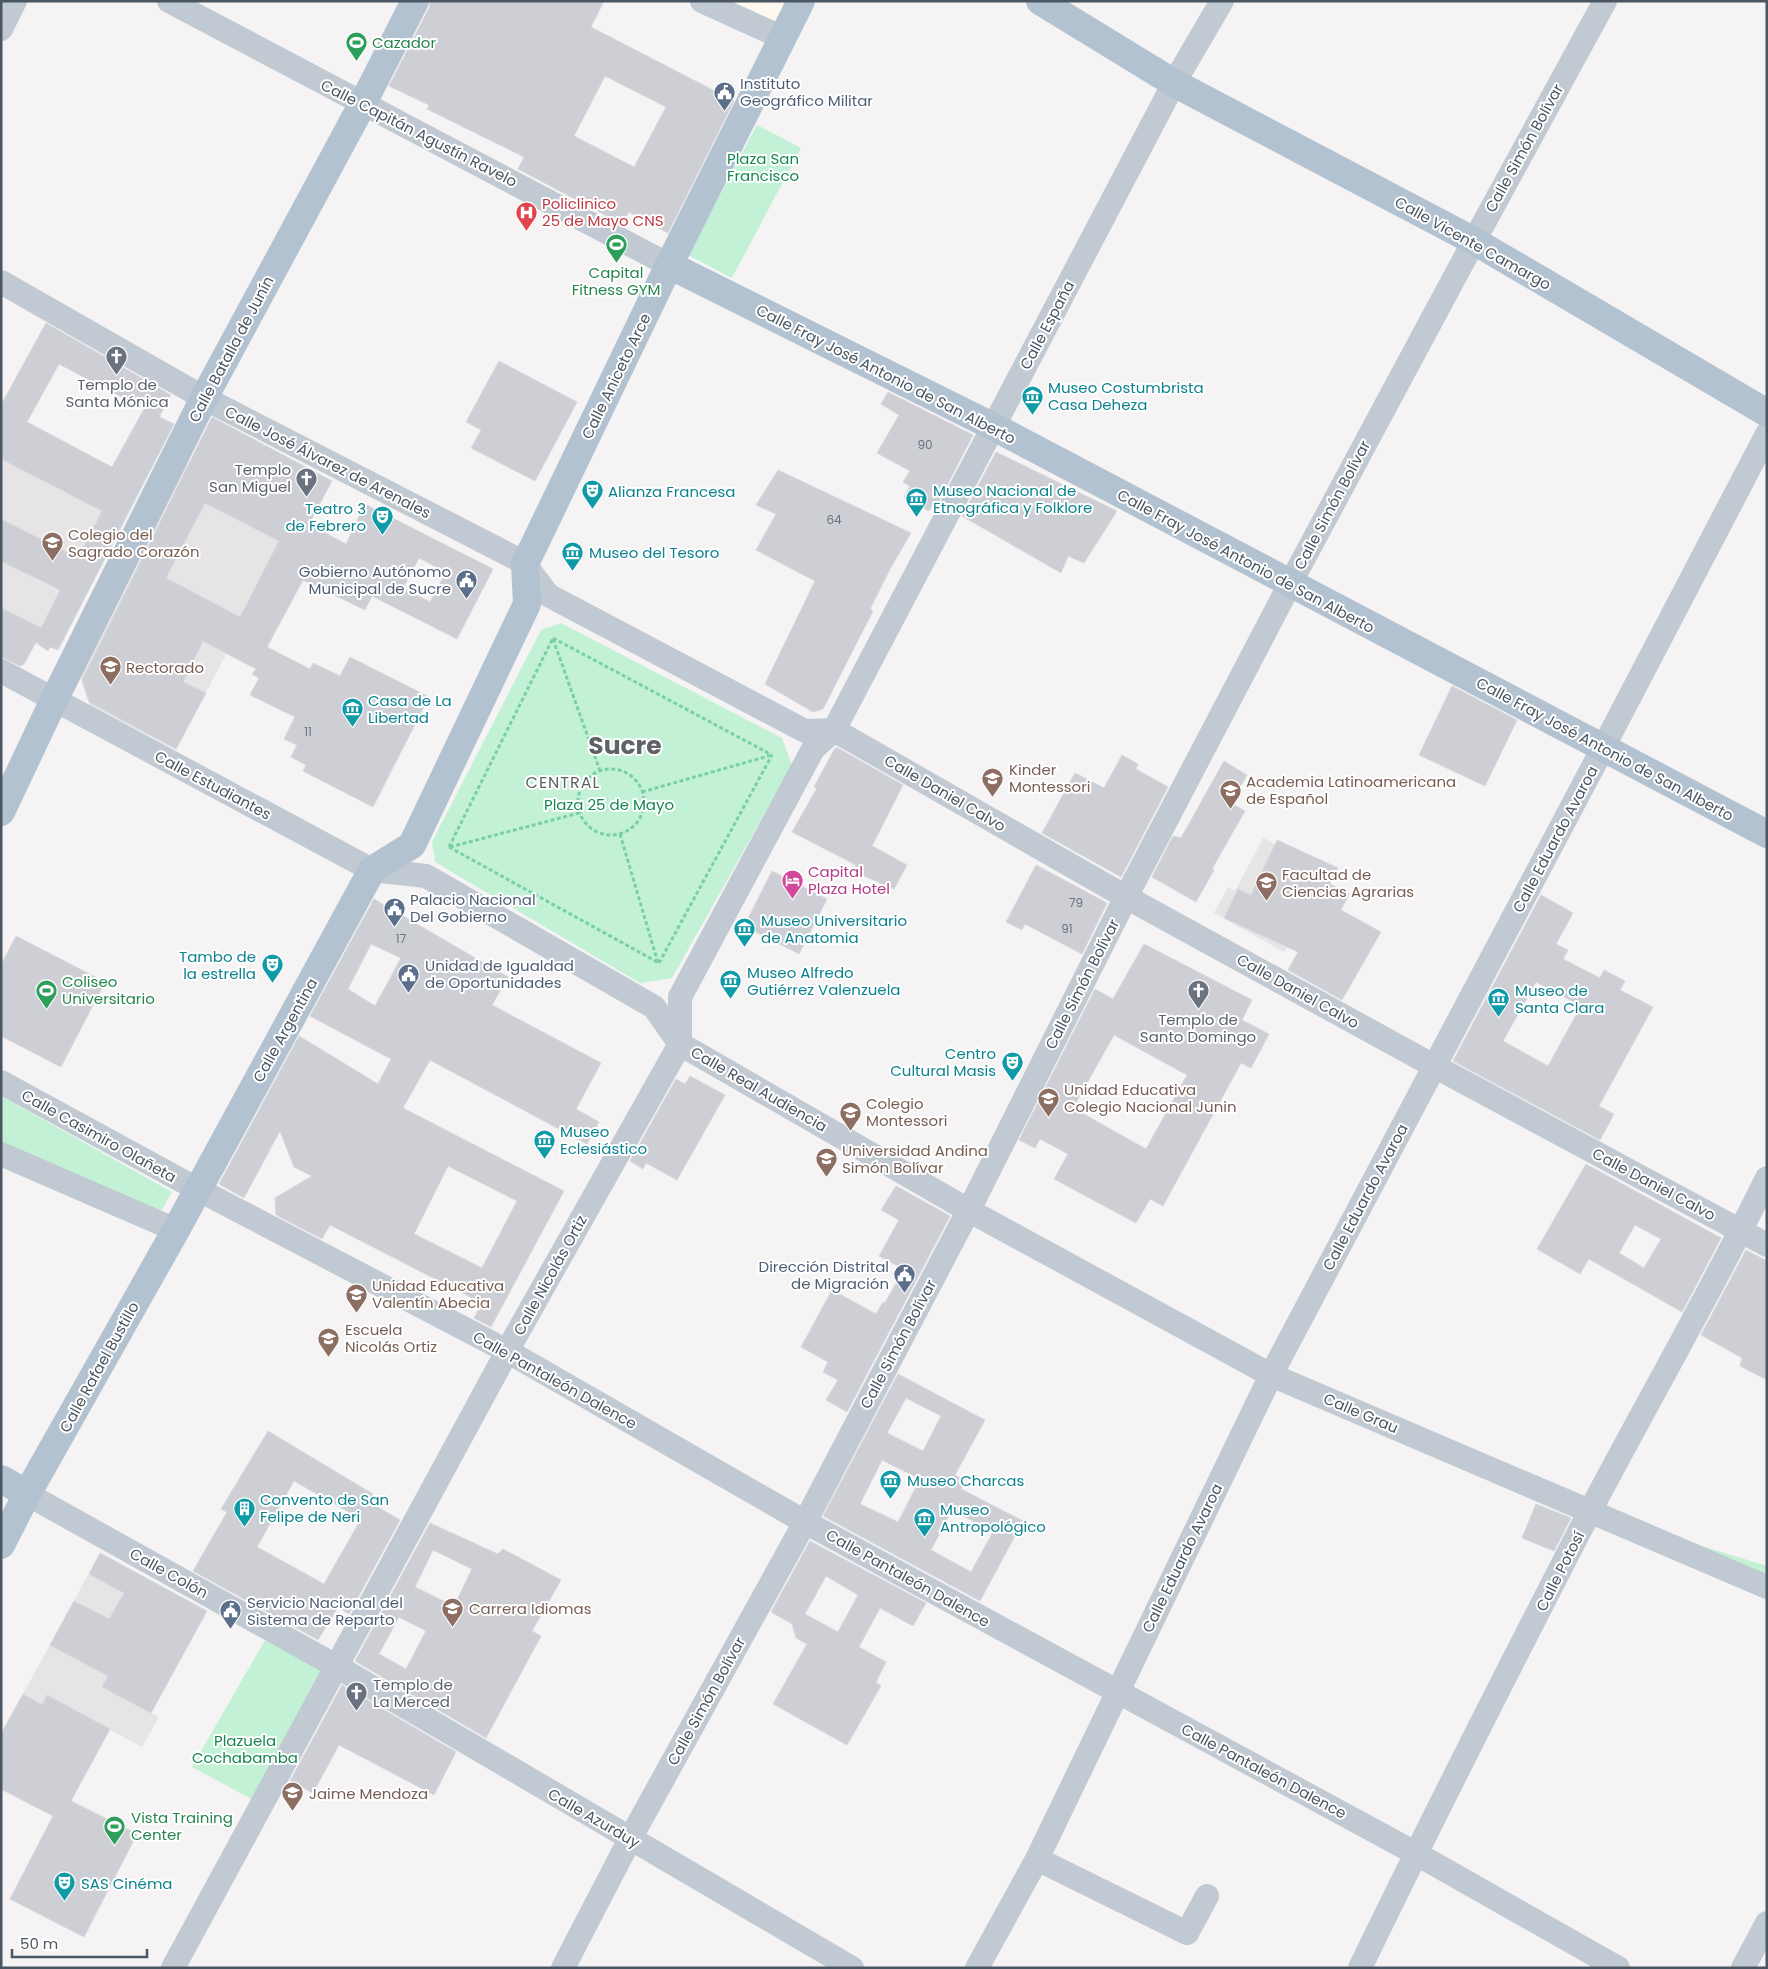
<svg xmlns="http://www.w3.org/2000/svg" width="1768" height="1969" font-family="Poppins,sans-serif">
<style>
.commercial{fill:#fdf9ef}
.education{fill:#e6e4e5}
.green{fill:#c3f1d5}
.building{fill:#cdcfd5;stroke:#d7d9de;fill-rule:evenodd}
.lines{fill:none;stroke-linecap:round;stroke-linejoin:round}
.path{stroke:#7ad0a6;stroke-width:3;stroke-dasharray:4 2.5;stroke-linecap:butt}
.minor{stroke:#c1cad2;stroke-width:24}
.major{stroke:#b3c2d1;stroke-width:28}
.labels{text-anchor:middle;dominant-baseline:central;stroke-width:4;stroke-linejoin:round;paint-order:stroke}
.number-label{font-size:12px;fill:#6b747e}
.leisure-label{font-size:15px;fill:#27864d;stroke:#fff;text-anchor:start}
.service-label{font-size:15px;fill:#4e5e75;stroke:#fff;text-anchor:start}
.street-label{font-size:15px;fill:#4a5661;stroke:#fff}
.park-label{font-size:15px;fill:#17864f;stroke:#fff}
.health-label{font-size:15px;fill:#be3a42;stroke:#fff;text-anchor:start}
.worship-label{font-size:15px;fill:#5b616d;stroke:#fff}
.culture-label{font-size:15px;fill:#0d838f;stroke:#fff;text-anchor:start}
.education-label{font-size:15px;fill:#785e54;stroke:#fff;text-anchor:start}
.hotel-label{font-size:15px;fill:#b23c85;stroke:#fff;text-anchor:start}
.neighbourhood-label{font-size:16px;letter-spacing:1px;fill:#5f6368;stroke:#fff}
.town-label{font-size:25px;font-weight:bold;fill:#5f6368;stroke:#fff}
</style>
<rect width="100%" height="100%" fill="#f5f3f3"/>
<path class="commercial" d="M725,1H776L788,7L778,27Z"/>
<path class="education" d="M1,431L133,502L58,650L50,647L48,651L1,623Z
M188,460L327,534L256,669L226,654L176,750L90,706L79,671Z
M1263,838L1329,870L1284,952L1214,913L1228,887L1235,891Z
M100,1553L207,1611L151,1713L159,1717L142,1747L47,1696L42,1705L23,1694Z"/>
<path class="green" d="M757,125L801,148L732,278L688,255Z
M561,623L782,738L792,765L672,978L640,983L435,862L432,842L541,630Z
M1,1096L172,1192L160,1213L1,1146Z
M1663,1534L1767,1566V1580Z
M268,1635L324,1665L259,1803L192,1767Z"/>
<path class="building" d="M430,1H604L591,27L734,101L668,233L629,212L622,224L518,169L524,157L427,109L429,105L389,86L429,8ZM605,76L666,107L634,167L574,136Z
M46,323L171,395L159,417L174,424L58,650L50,647L48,651L36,642L24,664L20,666L1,657V608L41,628L60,590L1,561V519L78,558L102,511L1,459V405ZM59,364L144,409L112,467L27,422Z
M499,361L577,402L535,481L471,448L481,430L466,422Z
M888,392L973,435L938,503L935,501L929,511L904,497L910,486L903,482L910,471L877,453L899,415L881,404Z
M212,417L332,481L309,524L346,544L365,504L493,569L457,639L372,596L365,610L303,580L267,647L310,669L313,663L340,676L350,657L429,697L373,807L303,771L306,765L291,757L297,745L284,739L295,717L250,695L259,678L252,674L256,669L203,641L183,682L206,693L176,749L89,702L82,680ZM205,503L279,541L240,617L166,578ZM419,558L446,572L430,602L403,588Z
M996,452L1117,511L1084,563L1068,556L1061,573L962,516Z
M778,470L911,533L890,569L870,609L873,611L823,709L813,712L765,684L815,581L756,550L776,514L756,505Z
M1452,686L1517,720L1485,786L1419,755Z
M835,748H838L903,785L872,846L907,865L894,889L853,871L856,865L792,832L817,788L814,787Z
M1122,755L1138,764L1136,769L1168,787L1121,877L1042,833L1075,773L1104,788Z
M1224,761L1247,775L1231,803L1245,811L1212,869L1214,870L1196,902L1152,877L1173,836L1181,838Z
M1277,840L1338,868L1330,884L1349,894L1341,910L1381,932L1342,1000L1288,970L1298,952L1224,918L1238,889L1251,895Z
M1036,865L1107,903L1082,954L1025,924L1022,930L1006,922Z
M772,871L827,899L799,954L744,926Z
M1541,895L1573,913L1556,944L1568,950L1563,959L1600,978L1604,970L1625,981L1620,990L1653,1007L1599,1106L1614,1114L1600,1140L1453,1061ZM1536,982L1581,1006L1548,1066L1503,1041Z
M374,899L508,977L492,1005L601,1063L576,1109L599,1122L587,1144L430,1060L403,1108L564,1191L491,1327L474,1318L482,1303L330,1225L322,1239L276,1215L275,1198L312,1176L294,1167L280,1131L244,1198L219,1184L299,1036L378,1084L391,1059L310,1016ZM371,944L401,958L375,1006L348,989ZM448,1166L517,1201L482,1268L414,1234Z
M16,936L105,982L61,1067L1,1036V965Z
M1144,944L1252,1000L1242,1020L1269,1034L1251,1068L1241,1063L1163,1206L1150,1199L1136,1223L1054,1179L1068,1154L1040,1139L1035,1148L1019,1140L1095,989L1113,999ZM1114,1035L1187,1075L1146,1149L1073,1108Z
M690,1076L725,1095L677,1180L646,1163L643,1169L630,1161L676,1079L685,1084Z
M1586,1164L1721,1238L1682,1312L1589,1259L1580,1274L1537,1249ZM1635,1225L1661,1239L1644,1268L1619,1253Z
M896,1186L950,1216L847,1412L826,1400L838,1380L823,1372L828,1362L801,1347L832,1290L876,1314L883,1302L885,1303L904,1269L879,1256L899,1220L881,1210Z
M1746,1250L1767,1261V1380L1740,1366L1742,1358L1701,1335Z
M898,1374L985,1420L955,1475L965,1481L961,1489L1023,1521L980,1601L823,1516ZM906,1398L941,1416L923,1451L887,1433ZM882,1460L920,1479L898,1522L860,1504ZM952,1510L993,1532L971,1572L931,1550Z
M268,1431L373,1494L369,1502L400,1520L349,1614L338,1607L318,1640L193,1571L227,1512L221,1509ZM294,1481L361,1519L324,1584L257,1547Z
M1536,1504L1571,1518L1554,1551L1522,1538Z
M430,1523L498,1554L503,1549L561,1580L532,1631L541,1636L486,1738L355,1661ZM433,1550L472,1569L454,1606L415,1587ZM399,1617L426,1631L406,1669L379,1654Z
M810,1541L926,1603L913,1626L880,1608L859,1647L886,1662L876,1682L881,1686L847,1745L773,1704L807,1644L796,1638L792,1624L771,1612ZM826,1576L858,1595L838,1632L805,1614Z
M100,1553L207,1611L151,1713L102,1687L108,1676L50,1645L74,1601L109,1619L124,1593L89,1574Z
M342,1685L456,1752L434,1795L339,1745L313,1793L290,1781Z
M23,1694L42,1705L47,1695L110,1729L71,1801L137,1834L84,1937L10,1899L53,1816L1,1789V1734Z"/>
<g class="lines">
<path class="path" d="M553,638L772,755
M553,639L600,771
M578 802a33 33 0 1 1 66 0a33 33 0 1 1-66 0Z
M642,792L772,755
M620,834L658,963
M449,847L659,963
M449,847L553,638
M450,847L579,813
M659,963L772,755"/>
<path class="minor" d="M169,1C335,90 503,176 669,265
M702,1L783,38
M1,29L15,1
M1,282L204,398L523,562L548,595L805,731L834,730
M1,671L372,870L426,876L654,1007L680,1044L968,1210L1271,1375L1767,1587
M834,730L1126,897L1434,1066L1767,1245
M1,1082L197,1189L507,1351L805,1522L1415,1853L1618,1968
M1,1154L176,1230
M27,1494L336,1666L852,1968
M1037,1859L1187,1933L1207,1896
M173,1968L515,1337L680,1044V997L813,749L834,730L1174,83L1222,1
M563,1968L630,1839L805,1522L974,1200L1126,897L1290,584L1474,241L1605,1
M977,1968L1037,1859L1271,1375L1603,748L1767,434
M1360,1968C1434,1815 1511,1664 1589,1513C1648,1401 1711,1292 1767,1178
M1743,1968L1767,1923"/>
<path class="major" d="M1040,1L1174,83L1474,241L1767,413
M669,265L994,427L1767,834
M1,812L54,700L204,398L362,105L415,1
M1,1479L27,1494
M1,1545L27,1494L176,1230L372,870L412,845L527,604L525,564L669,265L801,1"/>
</g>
<defs>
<symbol id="stadium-pin" viewBox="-11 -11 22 30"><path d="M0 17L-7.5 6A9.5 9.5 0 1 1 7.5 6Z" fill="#2e9e5b" stroke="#fff"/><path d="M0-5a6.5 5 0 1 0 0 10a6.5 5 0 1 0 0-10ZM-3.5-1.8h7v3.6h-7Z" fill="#fff"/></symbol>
<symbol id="civic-pin" viewBox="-11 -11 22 30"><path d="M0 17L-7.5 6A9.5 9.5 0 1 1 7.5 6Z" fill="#5c6f8a" stroke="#fff"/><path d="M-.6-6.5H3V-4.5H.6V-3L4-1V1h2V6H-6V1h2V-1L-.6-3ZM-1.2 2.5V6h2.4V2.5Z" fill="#fff"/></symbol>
<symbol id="hospital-pin" viewBox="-11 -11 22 30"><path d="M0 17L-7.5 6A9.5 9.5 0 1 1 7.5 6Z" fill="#e0444e" stroke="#fff"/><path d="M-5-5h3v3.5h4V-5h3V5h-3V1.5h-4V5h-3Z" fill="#fff"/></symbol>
<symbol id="church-pin" viewBox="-11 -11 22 30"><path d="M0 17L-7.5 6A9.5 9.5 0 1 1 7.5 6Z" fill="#6b7280" stroke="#fff"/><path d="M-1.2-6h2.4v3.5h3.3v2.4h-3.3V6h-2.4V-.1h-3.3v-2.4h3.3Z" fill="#fff"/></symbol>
<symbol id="museum-pin" viewBox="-11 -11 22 30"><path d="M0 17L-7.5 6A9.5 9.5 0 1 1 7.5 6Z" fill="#0f9aa8" stroke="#fff"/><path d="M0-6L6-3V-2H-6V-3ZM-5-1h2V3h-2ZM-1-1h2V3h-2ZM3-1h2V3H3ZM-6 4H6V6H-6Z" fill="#fff"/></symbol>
<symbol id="theatre-pin" viewBox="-11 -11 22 30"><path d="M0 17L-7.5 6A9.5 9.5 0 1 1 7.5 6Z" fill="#0f9aa8" stroke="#fff"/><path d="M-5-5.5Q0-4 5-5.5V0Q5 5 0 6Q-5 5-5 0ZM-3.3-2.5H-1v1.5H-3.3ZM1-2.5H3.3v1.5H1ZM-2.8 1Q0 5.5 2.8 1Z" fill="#fff"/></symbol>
<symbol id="school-pin" viewBox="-11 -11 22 30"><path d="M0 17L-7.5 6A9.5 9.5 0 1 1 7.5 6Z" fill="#8d6e63" stroke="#fff"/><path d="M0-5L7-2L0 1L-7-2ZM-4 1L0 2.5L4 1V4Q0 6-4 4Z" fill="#fff"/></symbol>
<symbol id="university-pin" viewBox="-11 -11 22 30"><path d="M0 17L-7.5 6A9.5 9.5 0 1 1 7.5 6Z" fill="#8d6e63" stroke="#fff"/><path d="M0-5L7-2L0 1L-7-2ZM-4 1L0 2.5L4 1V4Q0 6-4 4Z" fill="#fff"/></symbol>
<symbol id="hotel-pin" viewBox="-11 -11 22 30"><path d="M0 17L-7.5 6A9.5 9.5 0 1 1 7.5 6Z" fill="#d1479c" stroke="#fff"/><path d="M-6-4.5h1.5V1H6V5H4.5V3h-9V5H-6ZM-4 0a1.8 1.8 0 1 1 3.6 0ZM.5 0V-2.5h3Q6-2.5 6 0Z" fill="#fff"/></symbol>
<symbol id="building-pin" viewBox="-11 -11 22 30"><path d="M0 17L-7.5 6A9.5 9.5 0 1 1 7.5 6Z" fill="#0f9aa8" stroke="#fff"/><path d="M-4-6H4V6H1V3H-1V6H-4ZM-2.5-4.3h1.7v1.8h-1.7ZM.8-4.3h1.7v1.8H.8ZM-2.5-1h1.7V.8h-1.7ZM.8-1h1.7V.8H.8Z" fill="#fff"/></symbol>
</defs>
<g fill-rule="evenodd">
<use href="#stadium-pin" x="344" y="30" width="25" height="34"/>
<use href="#civic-pin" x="712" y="80" width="25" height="34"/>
<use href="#hospital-pin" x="514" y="200" width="25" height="34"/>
<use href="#stadium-pin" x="604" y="232" width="25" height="34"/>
<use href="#church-pin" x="104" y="344" width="25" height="34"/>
<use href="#museum-pin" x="1020" y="384" width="25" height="34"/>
<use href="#church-pin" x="294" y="466" width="25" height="34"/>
<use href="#theatre-pin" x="580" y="478" width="25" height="34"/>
<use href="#museum-pin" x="904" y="486" width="25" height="34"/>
<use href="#theatre-pin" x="370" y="504" width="25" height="34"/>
<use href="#school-pin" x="40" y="530" width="25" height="34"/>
<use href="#museum-pin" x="560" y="540" width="25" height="34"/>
<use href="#civic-pin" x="454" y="568" width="25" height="34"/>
<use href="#university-pin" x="98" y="654" width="25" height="34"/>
<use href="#museum-pin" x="340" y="696" width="25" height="34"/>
<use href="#school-pin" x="980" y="766" width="25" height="34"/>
<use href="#school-pin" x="1218" y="778" width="25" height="34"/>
<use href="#hotel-pin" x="780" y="868" width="25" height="34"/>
<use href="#university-pin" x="1254" y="870" width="25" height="34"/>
<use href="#civic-pin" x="382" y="896" width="25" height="34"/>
<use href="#museum-pin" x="732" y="916" width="25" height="34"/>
<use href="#theatre-pin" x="260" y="952" width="25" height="34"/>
<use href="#civic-pin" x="396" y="962" width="25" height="34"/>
<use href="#museum-pin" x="718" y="968" width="25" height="34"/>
<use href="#stadium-pin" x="34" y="978" width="25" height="34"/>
<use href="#church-pin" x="1186" y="978" width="25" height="34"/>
<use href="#museum-pin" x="1486" y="986" width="25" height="34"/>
<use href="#theatre-pin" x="1000" y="1050" width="25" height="34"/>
<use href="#school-pin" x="1036" y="1086" width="25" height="34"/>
<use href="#school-pin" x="838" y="1100" width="25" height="34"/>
<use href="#museum-pin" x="532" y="1128" width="25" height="34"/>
<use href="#university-pin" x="814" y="1146" width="25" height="34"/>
<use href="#civic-pin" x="892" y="1262" width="25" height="34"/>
<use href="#school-pin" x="344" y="1282" width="25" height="34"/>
<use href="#school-pin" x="316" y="1326" width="25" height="34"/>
<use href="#museum-pin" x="878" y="1468" width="25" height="34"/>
<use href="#building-pin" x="232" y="1496" width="25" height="34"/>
<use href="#museum-pin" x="912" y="1506" width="25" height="34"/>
<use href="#university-pin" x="440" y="1596" width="25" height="34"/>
<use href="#civic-pin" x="218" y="1598" width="25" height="34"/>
<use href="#church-pin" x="344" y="1680" width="25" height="34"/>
<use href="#school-pin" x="280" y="1780" width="25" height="34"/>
<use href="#stadium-pin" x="102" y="1814" width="25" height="34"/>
<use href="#theatre-pin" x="52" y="1870" width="25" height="34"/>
</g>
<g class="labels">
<g class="number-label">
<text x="925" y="444">90</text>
<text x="834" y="519">64</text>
<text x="308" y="731">11</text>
<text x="1076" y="902">79</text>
<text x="1067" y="928">91</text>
<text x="401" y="938">17</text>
</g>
<g class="leisure-label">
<text x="372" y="42">Cazador</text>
<text x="616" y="272" text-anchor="middle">Capital<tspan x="616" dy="17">Fitness GYM</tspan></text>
<text x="62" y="981">Coliseo<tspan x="62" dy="17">Universitario</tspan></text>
<text x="131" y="1817">Vista Training<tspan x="131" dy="17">Center</tspan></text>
</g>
<g class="service-label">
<text x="740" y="83">Instituto<tspan x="740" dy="17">Geográfico Militar</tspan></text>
<text x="451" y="571" text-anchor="end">Gobierno Autónomo<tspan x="451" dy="17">Municipal de Sucre</tspan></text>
<text x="410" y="899">Palacio Nacional<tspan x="410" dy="17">Del Gobierno</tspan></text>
<text x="425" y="965">Unidad de Igualdad<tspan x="425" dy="17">de Oportunidades</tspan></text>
<text x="889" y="1266" text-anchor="end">Dirección Distrital<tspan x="889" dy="17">de Migración</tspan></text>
<text x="247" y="1602">Servicio Nacional del<tspan x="247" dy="17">Sistema de Reparto</tspan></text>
</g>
<g class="street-label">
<text transform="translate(419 133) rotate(27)">Calle Capitán Agustín Ravelo</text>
<text transform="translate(1524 148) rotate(-61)">Calle Simón Bolívar</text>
<text transform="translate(1473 243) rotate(29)">Calle Vicente Camargo</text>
<text transform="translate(1047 325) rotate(-62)">Calle España</text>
<text transform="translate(231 349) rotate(-62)">Calle Batalla de Junín</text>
<text transform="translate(886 374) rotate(27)">Calle Fray José Antonio de San Alberto</text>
<text transform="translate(616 376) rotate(-64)">Calle Aniceto Arce</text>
<text transform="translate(328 462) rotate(27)">Calle José Álvarez de Arenales</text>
<text transform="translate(1332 505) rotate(-62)">Calle Simón Bolívar</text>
<text transform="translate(1246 561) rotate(28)">Calle Fray José Antonio de San Alberto</text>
<text transform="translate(1605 749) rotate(28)">Calle Fray José Antonio de San Alberto</text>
<text transform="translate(213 785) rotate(28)">Calle Estudiantes</text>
<text transform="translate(945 793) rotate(30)">Calle Daniel Calvo</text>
<text transform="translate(1555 839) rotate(-62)">Calle Eduardo Avaroa</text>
<text transform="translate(1082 984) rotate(-63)">Calle Simón Bolívar</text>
<text transform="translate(1298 991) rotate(29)">Calle Daniel Calvo</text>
<text transform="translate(285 1030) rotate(-61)">Calle Argentina</text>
<text transform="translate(759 1089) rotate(30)">Calle Real Audiencia</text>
<text transform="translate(99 1136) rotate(29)">Calle Casimiro Olañeta</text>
<text transform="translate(1654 1184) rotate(28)">Calle Daniel Calvo</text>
<text transform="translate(1365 1197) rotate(-62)">Calle Eduardo Avaroa</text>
<text transform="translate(550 1275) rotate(-61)">Calle Nicolás Ortiz</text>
<text transform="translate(898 1344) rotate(-62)">Calle Simón Bolívar</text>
<text transform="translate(99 1367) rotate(-61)">Calle Rafael Bustillo</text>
<text transform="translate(555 1380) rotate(29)">Calle Pantaleón Dalence</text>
<text transform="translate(1361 1413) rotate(23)">Calle Grau</text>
<text transform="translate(1182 1558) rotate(-64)">Calle Eduardo Avaroa</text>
<text transform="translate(1560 1571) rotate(-63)">Calle Potosí</text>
<text transform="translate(169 1573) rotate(29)">Calle Colón</text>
<text transform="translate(908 1578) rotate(29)">Calle Pantaleón Dalence</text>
<text transform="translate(706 1701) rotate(-61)">Calle Simón Bolívar</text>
<text transform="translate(1264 1771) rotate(28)">Calle Pantaleón Dalence</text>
<text transform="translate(594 1818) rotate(30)">Calle Azurduy</text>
</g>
<g class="park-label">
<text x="763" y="158">Plaza San<tspan x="763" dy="17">Francisco</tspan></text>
<text x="609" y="804">Plaza 25 de Mayo</text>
<text x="245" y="1740">Plazuela<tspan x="245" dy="17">Cochabamba</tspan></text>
</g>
<g class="health-label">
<text x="542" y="203">Policlinico<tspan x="542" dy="17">25 de Mayo CNS</tspan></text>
</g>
<g class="worship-label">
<text x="117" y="384">Templo de<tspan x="117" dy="17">Santa Mónica</tspan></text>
<text x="291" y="469" text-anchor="end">Templo<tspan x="291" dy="17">San Miguel</tspan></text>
<text x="1198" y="1019">Templo de<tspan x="1198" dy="17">Santo Domingo</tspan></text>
<text x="373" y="1684" text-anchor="start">Templo de<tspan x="373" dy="17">La Merced</tspan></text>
</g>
<g class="culture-label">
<text x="1048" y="387">Museo Costumbrista<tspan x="1048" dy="17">Casa Deheza</tspan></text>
<text x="933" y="490">Museo Nacional de<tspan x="933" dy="17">Etnográfica y Folklore</tspan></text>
<text x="608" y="491">Alianza Francesa</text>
<text x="366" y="508" text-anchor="end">Teatro 3<tspan x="366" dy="17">de Febrero</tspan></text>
<text x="589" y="552">Museo del Tesoro</text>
<text x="368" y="700">Casa de La<tspan x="368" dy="17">Libertad</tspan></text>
<text x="761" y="920">Museo Universitario<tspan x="761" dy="17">de Anatomia</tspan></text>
<text x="256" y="956" text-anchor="end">Tambo de<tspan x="256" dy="17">la estrella</tspan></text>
<text x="747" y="972">Museo Alfredo<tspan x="747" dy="17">Gutiérrez Valenzuela</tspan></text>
<text x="1515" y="990">Museo de<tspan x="1515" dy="17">Santa Clara</tspan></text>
<text x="996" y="1053" text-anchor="end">Centro<tspan x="996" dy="17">Cultural Masis</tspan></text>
<text x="560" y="1131">Museo<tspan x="560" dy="17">Eclesiástico</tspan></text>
<text x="907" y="1480">Museo Charcas</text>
<text x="260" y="1499">Convento de San<tspan x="260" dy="17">Felipe de Neri</tspan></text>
<text x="940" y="1509">Museo<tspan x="940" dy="17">Antropológico</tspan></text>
<text x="81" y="1883">SAS Cinéma</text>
</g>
<g class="education-label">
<text x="68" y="534">Colegio del<tspan x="68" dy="17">Sagrado Corazón</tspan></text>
<text x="126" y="667">Rectorado</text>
<text x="1009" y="769">Kinder<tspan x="1009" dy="17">Montessori</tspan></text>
<text x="1246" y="781">Academia Latinoamericana<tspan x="1246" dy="17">de Español</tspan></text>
<text x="1282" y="874">Facultad de<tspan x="1282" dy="17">Ciencias Agrarias</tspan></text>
<text x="1064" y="1089">Unidad Educativa<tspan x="1064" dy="17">Colegio Nacional Junin</tspan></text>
<text x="866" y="1103">Colegio<tspan x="866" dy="17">Montessori</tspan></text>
<text x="842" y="1150">Universidad Andina<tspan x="842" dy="17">Simón Bolívar</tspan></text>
<text x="372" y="1285">Unidad Educativa<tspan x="372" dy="17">Valentín Abecia</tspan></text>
<text x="345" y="1329">Escuela<tspan x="345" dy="17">Nicolás Ortiz</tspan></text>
<text x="469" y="1608">Carrera Idiomas</text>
<text x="309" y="1793">Jaime Mendoza</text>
</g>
<g class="hotel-label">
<text x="808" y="871">Capital<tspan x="808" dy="17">Plaza Hotel</tspan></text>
</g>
<g class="neighbourhood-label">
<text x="563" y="782">CENTRAL</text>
</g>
<g class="town-label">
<text x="625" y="745">Sucre</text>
</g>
</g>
<rect width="1768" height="1969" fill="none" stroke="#4a5661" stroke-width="5"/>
<path d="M12 1949v8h135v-8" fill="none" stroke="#4a5661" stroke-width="2.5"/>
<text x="20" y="1949" font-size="15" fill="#4a5661" stroke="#ffffff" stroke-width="4" paint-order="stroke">50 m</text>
</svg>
